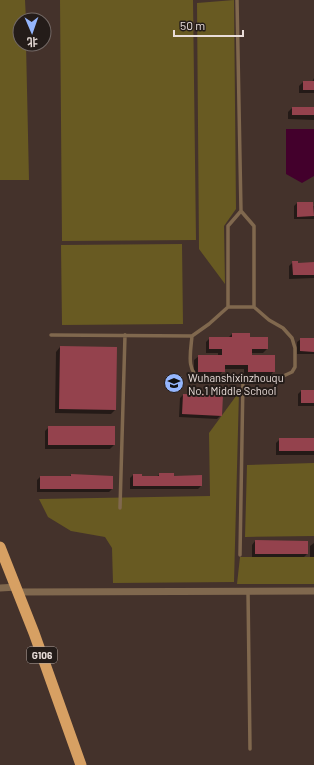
<svg xmlns="http://www.w3.org/2000/svg" width="314" height="765" font-family="Barlow,'Noto Sans SC',sans-serif">
<style>
.green{fill:#685a22}
.water{fill:#43002c}
.shadow{fill:#0007}
.building{fill:#94424d}
.lines{fill:none;stroke-linecap:round;stroke-linejoin:round}
.service{stroke:#80684e;stroke-width:3.5}
.minor{stroke:#80684e;stroke-width:7}
.trunk{stroke:#d7a063;stroke-width:11}
.labels{text-anchor:middle;dominant-baseline:central;stroke-width:4;stroke-linejoin:round;paint-order:stroke}
.shield{fill:#241c19;stroke:#aea39f;stroke-width:1}
.shield-label{font-size:10px;font-weight:bold;fill:#e9ddd9}
.poi-label{font-size:11px;fill:#e9ddd9;stroke:#241c19;text-anchor:start}
</style>
<rect width="100%" height="100%" fill="#44322b"/>
<path class="green" d="M0,0H25L26,20H20V44H26L29,180H0Z
M60,0H193L196,240L62,241Z
M234,0L236,209L224,226L225,284L199,249L197,3Z
M182,244L183,324L62,325L61,245Z
M239,392L234,582L113,583L112,548L105,537L71,531L48,517L39,499L210,496L209,433Z
M314,463V536L245,537L247,465Z
M240,557H314V584H237Z"/>
<path class="water" d="M286,129H314V176L302,183L286,174Z"/>
<path class="shadow" d="M314,78V93H299V86L303,82H312Z
M292,108H314V120L288,119V112Z
M297,203L314,206V219H294V206Z
M293,262L297,264L314,263V278L289,279V266Z
M232,334L249,338L267,349L263,353H251V356L274,371L270,376H244V369H224L220,375H194V360L199,356H218V353H206V342L210,338H228Z
M301,339H314V354H297V342Z
M60,347L115,410L111,414L55,413L56,352Z
M301,391H314V406H298V394Z
M183,395L221,415L217,419L179,417L180,398Z
M49,427L114,445L110,449H45V431Z
M280,439H314V455H276V443Z
M160,474L173,477L201,486L198,489H130V478L133,475L141,477H156Z
M71,475L112,477V489L109,492H37V480L40,477H69Z
M255,541L307,554L304,557H252V545Z
M314,543V557H310V546Z"/>
<path class="building" d="M303,81H314V90H303Z
M292,107H314V115H292Z
M297,202H313L314,216L297,217Z
M292,261H298V263L314,262V275H293Z
M232,333H250V337H268V349H252V355H275V372H248V365H225V372H198V355H222V349H209V337H232Z
M300,338H314V352L300,351Z
M60,346L117,347L116,410L59,409Z
M301,390H314V403H301Z
M183,394L223,395L222,416L182,414Z
M48,426H115V445H48Z
M279,438H314V451H279Z
M159,473H174V476L202,475V486H133V474H142V476H159Z
M71,474L113,476V489H40V476H71Z
M255,540L308,541V554H255Z"/>
<g class="lines">
<path class="service" d="M237,0L241,211
M228,307L209,324L192,336C191,350 185,373 202,379H277L292,372L295,367V348L292,338L283,328L269,320L254,307V226L241,211L228,226V307H254
M51,335L192,336
M120,508L125,335
M240,555L243,379
M248,591L250,749"/>
<path class="minor" d="M0,588L17,587
M18,592L314,591"/>
<path class="trunk" d="M0,547L34,633L81,765"/>
</g>
<defs>
<symbol id="school-disc" viewBox="-11 -11 22 22"><circle r="9.5" fill="#95b6fd" stroke="#241c19"/><path d="M0-5L7-2L0 1L-7-2ZM-4 1L0 2.5L4 1V4Q0 6-4 4Z" fill="#111"/></symbol>
</defs>
<g fill-rule="evenodd">
<use href="#school-disc" x="163" y="372" width="22" height="22"/>
</g>
<g class="labels">
<rect class="shield" x="27" y="647" width="30" height="16" rx="3"/>
<g class="shield-label">
<text x="42" y="655">G106</text>
</g>
<g class="poi-label">
<text x="188" y="377">Wuhanshixinzhouqu<tspan x="188" dy="13">No.1 Middle School</tspan></text>
</g>
</g>
<g transform="translate(32 32) rotate(178)"><circle r="19" fill="#241c19" stroke="#736966"/>
<path d="M0-3L7 15L0 10L-7 15Z" fill="#95b6fd"/>
<text y="-6" font-size="11" font-weight="bold" text-anchor="middle" fill="#e9ddd9">北</text>
</g>
<path d="M174 30v6h69v-6" fill="none" stroke="#e9ddd9" stroke-width="2"/>
<text x="180" y="30" font-size="12" fill="#e9ddd9" stroke="#241c19" stroke-width="3" paint-order="stroke">50 m</text>
</svg>
